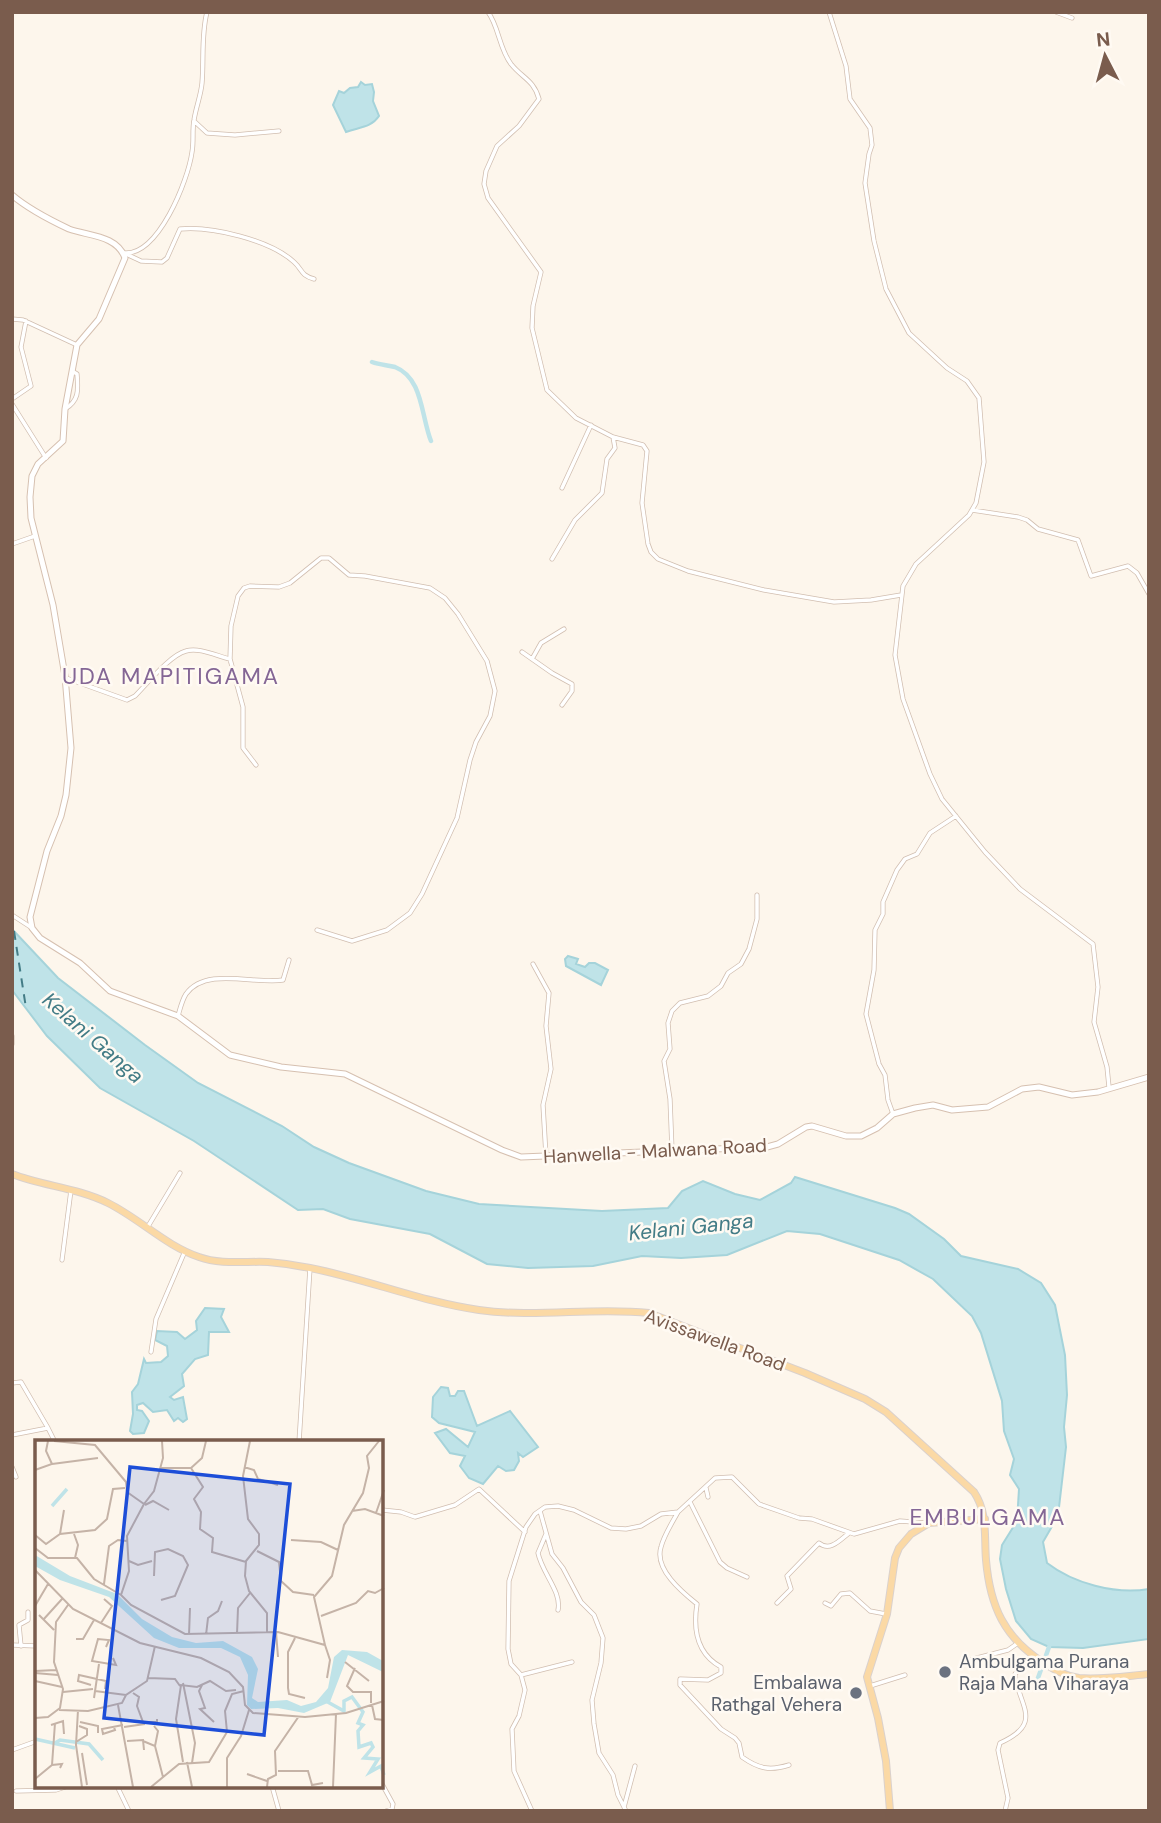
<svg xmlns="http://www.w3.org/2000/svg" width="1161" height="1823" font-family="'DM Sans',sans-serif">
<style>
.water{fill:#bfe3e8;stroke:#a5d3da;stroke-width:2}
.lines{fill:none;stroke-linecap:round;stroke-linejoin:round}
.canal{stroke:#bfe3e8;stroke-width:4.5}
.ferry{stroke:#437c86;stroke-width:2;stroke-dasharray:9 7;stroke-linecap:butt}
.street-casing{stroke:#d1beb0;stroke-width:5}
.secondary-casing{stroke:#d6c0b0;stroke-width:7}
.primary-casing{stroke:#dad1cd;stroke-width:8}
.street{stroke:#fff;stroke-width:3.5}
.secondary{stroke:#fff;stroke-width:5}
.primary{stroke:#fbd9a5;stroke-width:6}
.worship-dot{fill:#6b7280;stroke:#fffaf3;stroke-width:2.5}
.labels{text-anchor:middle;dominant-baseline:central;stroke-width:5;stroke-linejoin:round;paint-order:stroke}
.street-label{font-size:19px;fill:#7a5c4d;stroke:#fffaf3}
.worship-label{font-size:19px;fill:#5b616d;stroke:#fffaf3;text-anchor:start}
.water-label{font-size:21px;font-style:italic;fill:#437c86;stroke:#fffaf3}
.quarter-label{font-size:23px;letter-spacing:2px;fill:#846695;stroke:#fffaf3}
.inset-river{fill:none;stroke:#bfe3e8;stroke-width:3.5}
.inset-road{fill:none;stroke:#c5b3a7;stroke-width:2}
.view{fill:#1d4ed8;fill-opacity:0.15;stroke:#1d4ed8;stroke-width:3.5}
.inset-edge{fill:none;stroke:#7a5c4d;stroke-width:3.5}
</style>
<rect width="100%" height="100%" fill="#fdf6ec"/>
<path class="water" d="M361,82L365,85L372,84L374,92L373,101L379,116C371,128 359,127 346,132L333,105L339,91L344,93L350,88L358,87Z
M12,929L58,978L145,1045L198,1083L282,1126L314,1147L349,1163L426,1191L479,1204L602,1211L668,1208L682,1191L703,1181L735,1194L760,1200L791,1183L795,1177L895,1208L909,1214L944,1239L961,1256L1018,1269L1041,1283L1055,1305L1065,1355L1067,1395L1064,1427L1066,1447L1058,1516L1043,1542L1047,1563C1073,1583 1115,1595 1149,1589V1639L1083,1648L1049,1647L1031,1639L1016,1621L1006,1589L1000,1559L1002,1545L1017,1521L1019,1489L1010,1475L1014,1459L1004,1431L1002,1401L981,1333L972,1316L933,1279L899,1260L820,1234L787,1231L727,1255L681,1258L642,1256L593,1266L528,1268L487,1264L430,1234L350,1219L323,1209L298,1210L194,1141L100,1088L47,1036L12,990Z
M568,956L578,959L576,964L585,967L589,963H595L608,970L601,985L566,966L565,959Z
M205,1308L224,1309L221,1317L229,1332H209L208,1355L195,1359L182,1374L184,1386L170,1397L174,1400L183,1397L187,1419L183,1422L178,1418L174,1421L167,1410L153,1412L143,1403L137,1405V1410L142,1411L149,1421L144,1433L133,1434L130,1431L133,1414L132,1392L138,1384L144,1359L146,1363L161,1362L168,1356L167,1346L155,1340L157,1331L177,1332L185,1339L197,1330L196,1321Z
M441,1387L448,1388L450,1396H455L458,1391H464L477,1426L510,1411L538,1447L523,1457L518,1453L519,1461L514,1470L506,1471L498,1466L483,1484L469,1478L460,1466L465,1456L450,1453L435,1433L446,1429L468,1447L475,1432L439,1423L432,1417L433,1397Z"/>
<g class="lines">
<path class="canal" d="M372,362C380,365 388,365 395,367C423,378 421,416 431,441
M1038,1678L1049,1647"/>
<path class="ferry" d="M14,931L26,1008"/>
<defs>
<path id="street" d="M488,12C499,27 499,48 511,64C522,78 534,80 539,99L519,126L497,146L486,171L484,184L488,198L541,272L533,306L532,328L547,390L576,418L613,437L643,445L647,451L642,503L648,544L651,552L658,559L688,571L764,590L834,602L871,600L901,595
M829,12L846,66L850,99L870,128L872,145L869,154L865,183L874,241L886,289L909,333L947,368L967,381L979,398L984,462L976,503L969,515L916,564L903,586L895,655L903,699L930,774L942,799L985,852L1020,889L1093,944L1098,987L1094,1022L1107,1067L1109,1087
M1056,12L1072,18
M194,121L207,133L235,135L279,131
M124,253C158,256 188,181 192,152C194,141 192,130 194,120C196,107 201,95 202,83C204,60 201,35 207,12
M126,254L141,261L162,262L167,258L180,229C212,226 270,240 294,262C303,270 300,275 314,279
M12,319L23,320L77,345
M12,399L31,386L21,347L26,321
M12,404L46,458
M65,409C80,400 78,389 77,374L72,371
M562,488L591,425
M972,510L1018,517L1027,520L1038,529L1078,540L1091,576L1128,566L1137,573L1149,594
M12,544L35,536
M552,559L575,520L602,493L607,459L615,448L613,437
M522,652L552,673L572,684V691L562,705
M532,659L541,643L564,629
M66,678L127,700L135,696C147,684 170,655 186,651C199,647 217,656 230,659
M256,765L243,748V707L230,659L231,626L238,596L244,588L250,586L279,587L290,583L321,558H329L349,575L365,576L430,588L445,598L458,614L487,661L495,691L490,716L476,742L470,760L457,818L422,894L410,913L387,930L352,941L317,930
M12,915L32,928
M533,964L549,993L546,1026L551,1069L543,1105L546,1156
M178,1016C180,1009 182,1000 186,994C206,966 256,985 283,980L289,960
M12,1036V1044
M893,1114L888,1100L885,1075L879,1064L866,1014L874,970L875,930L883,914V902L897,870L905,859L917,854L930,833L956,816
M672,1150L670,1099L664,1061L670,1049L668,1023L672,1011L680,1003L708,996L721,986L728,973L741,964L749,949L757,919V895
M147,1228L180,1173
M62,1260L71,1190
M151,1352L156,1319L185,1251
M12,1383L21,1382L48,1428L12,1435
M48,1428L55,1442
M299,1442L310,1268
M12,1467L16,1477
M706,1488L708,1497
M690,1502L720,1562L727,1568L747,1577
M382,1510L401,1512L415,1517L455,1505L479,1489L525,1532
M540,1511L552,1554L563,1568L581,1602L594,1615L603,1638L601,1663L592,1700L594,1724L599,1753L613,1775L618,1795L626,1811
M678,1512C672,1523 664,1535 661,1547C654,1569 682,1592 697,1604C693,1629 697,1654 721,1667V1673L708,1680L680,1679V1685L721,1729L735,1738L739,1743L742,1757C759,1769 770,1771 789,1765
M546,1534L538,1553C542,1573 562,1592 558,1610
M777,1603L791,1589L787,1576L819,1543C830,1552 840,1540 849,1533
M825,1603L831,1606L841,1594L850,1593L870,1611L886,1614
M12,1645L37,1646
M21,1646L19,1625L28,1620V1612
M969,1660L1008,1650L1018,1643
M521,1675L572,1662
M870,1686L905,1675
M12,1750L37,1741
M382,1784L393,1804L392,1809L386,1811
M117,1786L129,1811
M272,1786L279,1811
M16,1791L56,1790L68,1786
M624,1807L635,1766
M532,1811L514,1771L512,1729L519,1716L525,1690L521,1675L511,1664L508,1649L509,1581L526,1527L535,1514L545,1507L558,1506L574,1510L611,1528L626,1529L641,1526L661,1514L678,1512L715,1478L732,1477L759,1504L799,1518L812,1519L854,1534L900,1521L926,1523
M1005,1811L1008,1798L998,1750L1000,1743C1045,1723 1018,1705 1015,1674L1032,1656"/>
<path id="secondary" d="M12,195C26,207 52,221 69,229C88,236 117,235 125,258L99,319L77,345L65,409L63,441L38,464L32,476L30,497L31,518L53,605L65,676L71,748L66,795L61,816L47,851L30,917L32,928L40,938L80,963L110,991L178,1016L230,1055L281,1067L345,1074L502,1150L521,1157L767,1147L778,1144L806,1127L812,1126L846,1136H861L877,1128L893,1114L915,1108L933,1105L952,1110L988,1107L1022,1089L1039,1087L1072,1095L1098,1092L1149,1077"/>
<path id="primary" d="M12,1174C43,1186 78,1188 108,1203C140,1219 166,1246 199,1257C221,1265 245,1261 268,1262C281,1263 296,1265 310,1268C367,1279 422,1302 479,1310C536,1318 593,1307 649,1313L805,1373L865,1399L886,1412L974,1492C988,1513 984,1536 986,1560C990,1606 1004,1638 1044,1663C1055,1670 1065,1676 1079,1678C1101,1680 1126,1676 1149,1674
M890,1811L886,1761L878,1718L867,1677L887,1614L895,1558L899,1548L911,1534L929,1523L985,1519"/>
</defs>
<use href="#street" class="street-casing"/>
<use href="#secondary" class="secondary-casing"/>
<use href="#primary" class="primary-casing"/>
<use href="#street" class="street"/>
<use href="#secondary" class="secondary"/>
<use href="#primary" class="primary"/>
</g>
<g class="worship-dot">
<circle cx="945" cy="1672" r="7"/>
<circle cx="856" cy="1693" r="7"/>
</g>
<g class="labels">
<g class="street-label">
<text transform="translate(655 1151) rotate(-3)">Hanwella - Malwana Road</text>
<text transform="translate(715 1340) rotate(20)">Avissawella Road</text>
</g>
<g class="worship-label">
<text x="959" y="1661">Ambulgama Purana<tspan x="959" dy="22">Raja Maha Viharaya</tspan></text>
<text x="842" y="1682" text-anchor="end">Embalawa<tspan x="842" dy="22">Rathgal Vehera</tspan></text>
</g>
<g class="water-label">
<text transform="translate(93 1038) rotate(41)">Kelani Ganga</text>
<text transform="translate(691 1227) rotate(-6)">Kelani Ganga</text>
</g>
<g class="quarter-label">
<text x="171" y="676">UDA MAPITIGAMA</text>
<text x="988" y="1517">EMBULGAMA</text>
</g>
</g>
<g transform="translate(35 1440)">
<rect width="348" height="348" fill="#fdf6ec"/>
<path d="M0,115L35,136L82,154L107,179L137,197L161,203L188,201L217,217L223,229L217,258L223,262L252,260L266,266L281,262L293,248L299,217L307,210L332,212L348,221V232L313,215L295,262L269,273L243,268L216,269L212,265L213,235L205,217L186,208H144L119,198L74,157L25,140L0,126Z" fill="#bfe3e8"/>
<path class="inset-river" d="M17,66L32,49M289,260L309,271V261L317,257L328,272L323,283L328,285L323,291L324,307L336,303L338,307L329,318L343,319L335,332L346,326L349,335M0,299L40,308M20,303L25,300L54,304L68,320"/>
<path class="inset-road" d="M19,1L60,5L91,42L92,52L109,64L92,96L94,131L86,155L96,165L150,194L243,192L290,205L279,157L297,136L309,85L328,53L334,28L332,16L344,1M215,1L208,36L213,79L224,94V105L211,121L210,136L214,151L232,173V193M17,24L63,18M209,27L219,30L223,39L243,45M125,28H156L167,18L171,1M156,28L168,47L159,59L166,72L165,89L178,98L177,112L211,122M0,30L17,24L11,11L13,1M109,64L119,51L128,18L127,1M110,65L118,61L134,70M317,71L330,69L349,76M341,73L349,50M25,94L29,70M39,94L43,105L40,118M0,95L11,104L25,94L60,90L72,79L78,49L90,48M256,100L286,102L303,110M0,108L13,118H42L59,139L86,155M222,111L244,122L246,141L258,152L279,155M94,121L103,125L117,121M0,130L38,169L105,203L166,218L194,232L208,247L210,265L218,273L270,277L311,273L349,261M119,136L120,112L133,109L148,116L153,125L140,156L126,160M69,144L74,106L83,100L92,101M0,166L13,144M4,175L19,190M286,176L321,163L333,151L340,153L349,148M8,180L27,159M66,183L77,166L69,159M241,192L243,217M202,194L203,168L215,153M154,195L155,168M171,195L173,178L183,171L187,161M260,198L253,212V248L254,254L270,258M41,199H48L59,180M290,205L295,220L292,238M71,207L74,200L63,199L57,221L81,225L78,218M310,222L334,241M320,228L312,246L318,252H336V263M0,231L21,230M0,233L23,235M113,238L140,239L145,246M0,241L27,247M148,243L160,303L157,323M56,245L43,241L44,235L71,241L70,249M167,245L164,251L170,268L165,269L179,282M60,251L91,255M28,252L58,249M98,253L104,257L102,266L108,282H122V279M59,258L64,224M83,265L98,347M337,265L340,279L349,280M24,270L53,271L87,263L91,255L112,241L120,206M43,270L41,305L47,347M0,278L13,277L25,268L28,249L19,222L21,182L33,165M45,282L63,286V293M16,285L28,281L29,294M119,286L123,291L120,306M79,287L80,290L68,294L67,289L88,285M89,287L110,284M92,301L108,300L109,310M108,301L120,306L128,337M41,302L52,295V289L44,286M47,313L52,345M148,322L141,279L146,245L162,247L175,241L191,251L201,250M152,322L157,347M17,325L20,283M243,331H273L277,345L288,343M212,334L232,341M0,339L17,325L27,324L25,328M116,347L144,324L174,322L192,292L190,271L197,254L209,251M192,347V318L206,296L214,270M232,347L233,339L241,335L240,311L264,276M298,347L301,274"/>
<path class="view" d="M95,27L255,44L229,295L69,278Z"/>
<rect width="348" height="348" class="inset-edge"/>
</g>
<rect width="1161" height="1823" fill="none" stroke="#7a5c4d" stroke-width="28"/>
<g transform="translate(1105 56) rotate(354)" stroke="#fffaf3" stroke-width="5" paint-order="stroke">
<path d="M0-5L12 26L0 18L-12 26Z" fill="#7a5c4d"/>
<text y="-10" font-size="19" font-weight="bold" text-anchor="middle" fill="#7a5c4d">N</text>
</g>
</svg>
